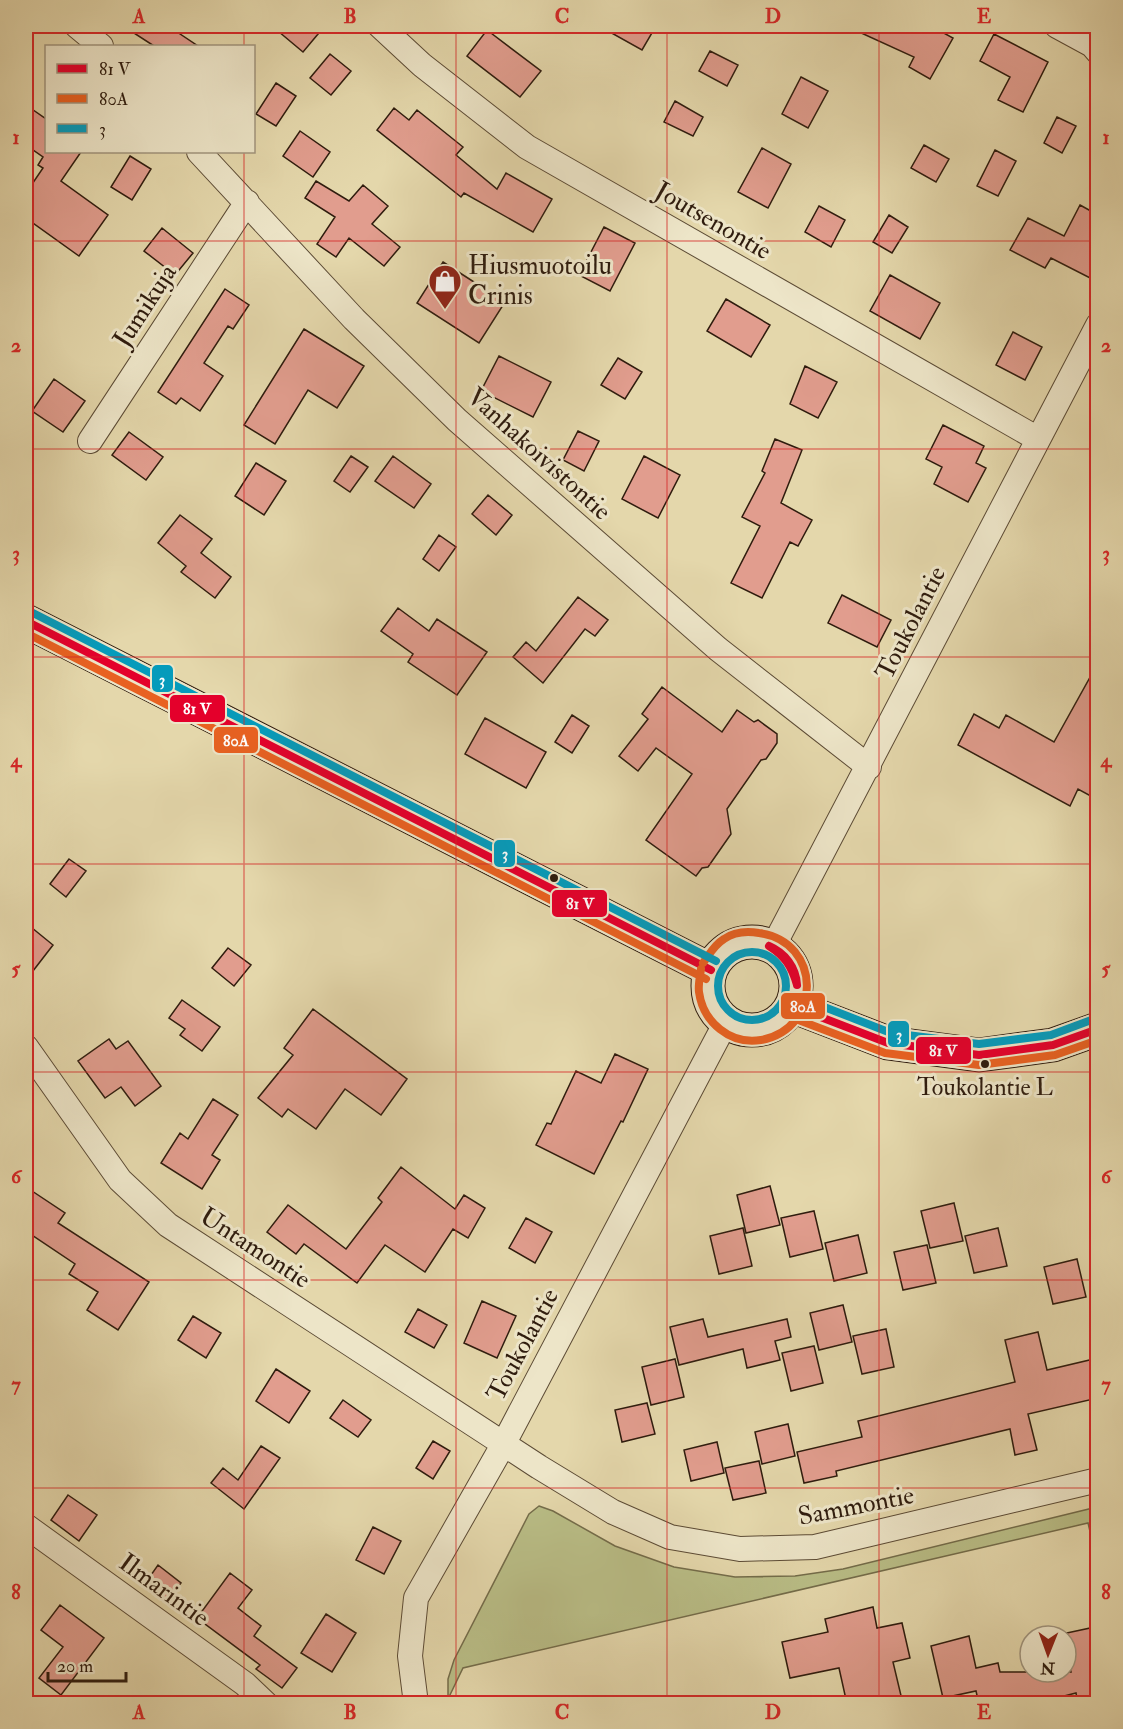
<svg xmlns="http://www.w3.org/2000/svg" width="1123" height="1729" font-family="'IM FELL Double Pica',serif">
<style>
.green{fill:#b9bd86;stroke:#746c4a;stroke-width:1.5}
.building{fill:#e19d8e;stroke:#2f1c0e;stroke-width:1.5}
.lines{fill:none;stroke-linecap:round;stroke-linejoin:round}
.street-casing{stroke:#5c4b35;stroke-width:26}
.secondary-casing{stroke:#2f1c0e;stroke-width:35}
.street{stroke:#ede5c8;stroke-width:24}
.secondary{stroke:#ede5c8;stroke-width:33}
.bus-1-casing{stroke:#ede5c8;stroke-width:12}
.bus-2-casing{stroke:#ede5c8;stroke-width:12}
.bus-3-casing{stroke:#ede5c8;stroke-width:12}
.bus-1{stroke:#e4002b;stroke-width:8}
.bus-2{stroke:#e86121;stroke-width:8}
.bus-3{stroke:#059bbb;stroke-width:8}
.grid{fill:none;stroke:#d62828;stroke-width:1.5;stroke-opacity:0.55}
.bus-dot{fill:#2f1c0e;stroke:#ede5c8;stroke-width:2}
.labels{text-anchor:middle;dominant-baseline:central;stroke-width:6;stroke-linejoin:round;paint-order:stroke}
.bus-label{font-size:24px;fill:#2f1c0e;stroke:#ede5c8}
.street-label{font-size:26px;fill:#2f1c0e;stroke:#ede5c8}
.poi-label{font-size:26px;fill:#2f1c0e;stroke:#ede5c8;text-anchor:start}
.line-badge{stroke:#ede5c8;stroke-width:2}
.badge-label{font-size:16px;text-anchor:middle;font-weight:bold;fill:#fff}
.neatline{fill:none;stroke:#d62828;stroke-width:2}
.grid-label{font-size:20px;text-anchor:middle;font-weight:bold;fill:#d62828}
</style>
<rect width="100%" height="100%" fill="#e4d7ab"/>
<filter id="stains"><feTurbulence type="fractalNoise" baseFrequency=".00333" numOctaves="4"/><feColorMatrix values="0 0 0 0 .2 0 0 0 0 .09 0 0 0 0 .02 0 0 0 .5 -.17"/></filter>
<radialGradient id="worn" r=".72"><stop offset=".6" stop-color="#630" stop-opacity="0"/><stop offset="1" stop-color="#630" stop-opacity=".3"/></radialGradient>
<path class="green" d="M539,1506L553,1511L615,1546L674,1567L735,1577L795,1576L843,1569L1097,1507V1561L1088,1523L463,1668L448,1699V1679L454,1660L529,1514Z"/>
<path class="building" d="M123,26H168L198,46H154Z
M272,26H308L318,34L303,52Z
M599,26H656L642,50Z
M846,26H931L953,38L930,79L909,67L914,57Z
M487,30L541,71L520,97L467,56Z
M994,34L1048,62L1023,112L998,100L1010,77L980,61Z
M710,51L738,65L727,86L699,71Z
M330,54L351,71L331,95L310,78Z
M801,77L828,91L808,128L782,114Z
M276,83L296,96L276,126L256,114Z
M675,101L703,117L693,136L664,122Z
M26,105L46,119V152H81L61,181L108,215L79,256L26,218V193L43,168L38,165L43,157L26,145Z
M394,108L409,120L417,110L463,147L456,155L497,189L506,173L552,199L533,232L464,193L461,197L377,130Z
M1057,117L1076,126L1062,153L1044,143Z
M300,131L330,152L313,177L283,156Z
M924,145L949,159L936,182L911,168Z
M762,148L791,164L768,208L738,192Z
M995,150L1016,161L998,196L977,186Z
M130,156L151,169L132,200L111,187Z
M316,181L349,201L363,185L388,206L372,224L400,247L384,266L349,238L336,257L317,244L335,217L305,198Z
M1080,205L1098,215V282L1051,258L1045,268L1010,250L1028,218L1064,236Z
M819,206L845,220L831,247L805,232Z
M889,215L908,227L892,253L873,242Z
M604,227L635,243L610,291L579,275Z
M162,228L193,253L175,275L144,251Z
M443,262L505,302L479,343L417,303Z
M890,275L940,303L920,339L870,311Z
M225,289L249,305L233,329L228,326L204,363L223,376L200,411L181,398L176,404L158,392Z
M726,299L770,325L751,357L707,331Z
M304,329L364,366L337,408L308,390L275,444L244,425Z
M1013,332L1042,347L1025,380L996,365Z
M499,356L551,382L533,417L481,391Z
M618,358L642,372L625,399L601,385Z
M805,366L837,382L818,418L790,404Z
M54,379L85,401L63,432L32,411Z
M943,425L984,446L976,463L986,468L968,502L934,484L942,467L926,459Z
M578,431L599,441L584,471L563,460Z
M129,432L163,457L146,480L112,455Z
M775,439L802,450L781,503L812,520L798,546L790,542L762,598L731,583L760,526L742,517L765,473L762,471Z
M351,456L368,467L350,492L334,481Z
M393,456L431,484L414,508L375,481Z
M644,456L680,475L658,518L622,499Z
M256,463L286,481L264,515L235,496Z
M488,495L512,515L496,535L472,514Z
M180,515L212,539L201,553L231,577L215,598L181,572L186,566L158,543Z
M439,535L456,547L439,571L423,559Z
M842,595L891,620L877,647L828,623Z
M578,597L608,620L595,636L585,629L543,683L513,657L526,642L536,651Z
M398,608L429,631L437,619L487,652L457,695L408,662L413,654L381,631Z
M1098,663V800L1078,789L1070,806L958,745L974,714L999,728L1006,715L1054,742Z
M662,687L722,732L737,710L754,722L758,720L777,734V743L766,759L761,760L727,809L731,834L708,867L702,868L696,876L646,840L692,774L656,748L638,771L619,756L648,719L642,714Z
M572,715L589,726L572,753L555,742Z
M485,718L546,752L526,788L465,754Z
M69,859L86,871L66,897L50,884Z
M26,923L53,945L26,980Z
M228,948L251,965L234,986L212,968Z
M182,1000L220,1027L202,1051L180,1035L185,1029L169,1018Z
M313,1009L407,1079L381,1115L345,1089L316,1129L288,1109L282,1117L258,1098L293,1055L284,1048Z
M109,1039L116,1049L128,1041L161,1086L135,1106L121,1087L105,1098L78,1061Z
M615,1054L648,1069L623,1122L621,1121L594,1174L536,1145L547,1123L551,1124L576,1071L601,1083Z
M213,1099L238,1115L212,1155L220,1160L202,1189L161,1163L180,1133L188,1139Z
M401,1167L455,1209L464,1195L485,1208L468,1238L453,1229L425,1272L385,1245L357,1283L304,1244L296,1254L267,1232L288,1205L346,1249L382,1202L378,1198Z
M770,1186L780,1225L746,1233L737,1195Z
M26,1187L65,1213L58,1223L149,1282L118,1330L87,1310L98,1292L69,1274L75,1264L26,1231Z
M954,1203L963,1241L930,1248L921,1211Z
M814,1211L823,1249L790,1257L781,1218Z
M526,1218L552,1232L535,1263L509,1248Z
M743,1228L752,1266L719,1274L710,1236Z
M998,1228L1007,1266L974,1273L965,1236Z
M858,1235L867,1273L834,1281L825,1243Z
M927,1245L936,1283L903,1290L894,1252Z
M1077,1259L1086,1297L1053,1304L1044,1267Z
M482,1301L516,1316L497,1358L464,1343Z
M843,1305L852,1342L819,1350L810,1313Z
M418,1309L447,1325L434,1348L405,1332Z
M193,1316L221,1333L206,1358L178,1340Z
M703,1319L708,1337L787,1319L791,1337L775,1341L780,1360L747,1368L743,1349L679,1365L670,1327Z
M886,1329L894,1367L862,1374L853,1336Z
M1038,1332L1047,1370L1098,1358V1398L1028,1414L1037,1450L1015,1455L1010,1429L836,1471L837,1476L804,1483L797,1452L862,1437L858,1421L1015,1382L1005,1340Z
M814,1346L823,1383L791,1391L782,1353Z
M675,1359L684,1397L651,1405L642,1367Z
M276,1369L310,1391L289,1423L256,1401Z
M343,1400L371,1420L358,1437L330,1418Z
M647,1403L655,1434L622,1442L615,1410Z
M788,1424L795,1456L762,1464L755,1432Z
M433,1441L450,1451L433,1479L416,1468Z
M717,1442L724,1473L691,1481L684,1450Z
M261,1446L280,1458L244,1509L211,1483L223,1468L238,1480Z
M759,1461L766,1493L733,1500L725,1468Z
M68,1495L97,1515L79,1541L51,1520Z
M373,1527L401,1541L384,1574L356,1560Z
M158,1565L181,1583L166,1602L144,1585Z
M230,1573L252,1590L238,1608L261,1626L254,1636L297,1668L282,1688L256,1669L260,1665L197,1618Z
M60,1605L104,1638L61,1695L39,1678L63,1647L41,1630Z
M873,1607L877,1628L902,1623L910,1658L893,1662L903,1704H847L839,1668L790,1678L782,1642L828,1632L825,1619Z
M326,1614L356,1633L332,1672L301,1653Z
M1095,1627L1098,1640V1704H1078L1076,1693L1033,1704H979L976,1691L943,1698L931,1646L969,1636L976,1668L998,1663L1000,1672H1071L1066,1651V1636L1062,1634Z"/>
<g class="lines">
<defs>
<path id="street" d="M77,26L101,46
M380,26L422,65L527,147L1038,439
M1057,26L1092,45L1098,52
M199,152L354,319L457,420L718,649L869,767
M90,441L247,202
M773,947L1098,325
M26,1047L120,1180L168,1225L539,1467L613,1512L670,1537L740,1549L815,1547L1098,1480
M26,1526L245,1684L266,1704
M416,1704L410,1656L416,1598L503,1445L726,1022"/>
<path id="secondary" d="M26,621L711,970
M708 986a44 44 0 1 1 88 0a44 44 0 1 1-88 0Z
M792,1006L888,1043L979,1055L1053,1045L1098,1029"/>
</defs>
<use href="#street" class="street-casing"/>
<use href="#secondary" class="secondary-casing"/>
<use href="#street" class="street"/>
<use href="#secondary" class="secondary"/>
<defs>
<path id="bus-1" d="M26,621L711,970
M769,946C785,953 796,967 797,985
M769,946C785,956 792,967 797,985
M792,1006L888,1043L979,1055L1053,1045L1098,1029"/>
<path id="bus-2" d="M26,633L706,979
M701,969C700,977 698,985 699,992C703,1022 730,1045 761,1040C823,1029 822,941 759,933C747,931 734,932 724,939C714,945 709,955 703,963
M788,1016L885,1053L979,1065L1055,1055L1098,1040"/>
<path id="bus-3" d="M31,612L716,961
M718 986a34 34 0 1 1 68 0a34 34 0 1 1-68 0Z
M796,996L891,1033L979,1044L1051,1035L1094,1019"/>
</defs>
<use href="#bus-1" class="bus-1-casing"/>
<use href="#bus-2" class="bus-2-casing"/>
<use href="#bus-3" class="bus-3-casing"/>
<use href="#bus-1" class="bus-1"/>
<use href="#bus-2" class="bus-2"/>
<use href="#bus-3" class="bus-3"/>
</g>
<path class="grid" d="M244,26V46M456,26V1704M667,26V1704M879,26V1704M244,152V1704M26,241H1098M26,449H1098M26,657H1098M26,864H1098M26,1072H1098M26,1280H1098M26,1488H1098"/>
<defs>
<symbol id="shop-pin" viewBox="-11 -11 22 30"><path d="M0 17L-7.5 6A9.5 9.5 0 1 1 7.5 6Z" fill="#8f2418" stroke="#ede5c8"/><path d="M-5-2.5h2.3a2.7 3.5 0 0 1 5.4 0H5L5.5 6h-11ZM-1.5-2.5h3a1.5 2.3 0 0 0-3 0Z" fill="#fff"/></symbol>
</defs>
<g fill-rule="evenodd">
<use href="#shop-pin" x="426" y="262" width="38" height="52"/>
</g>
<g class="bus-dot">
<circle cx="554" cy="878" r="5"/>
<circle cx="985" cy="1064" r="5"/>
</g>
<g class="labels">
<g class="bus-label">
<text x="985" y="1087">Toukolantie L</text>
</g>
<g class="street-label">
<text transform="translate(713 221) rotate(30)">Joutsenontie</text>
<text transform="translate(145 306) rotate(-57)">Jumikuja</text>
<text transform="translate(539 454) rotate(42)">Vanhakoivistontie</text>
<text transform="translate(911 623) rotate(-63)">Toukolantie</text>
<text transform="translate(255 1248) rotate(33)">Untamontie</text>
<text transform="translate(523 1345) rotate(-62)">Toukolantie</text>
<text transform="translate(856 1506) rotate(-11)">Sammontie</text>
<text transform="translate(164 1590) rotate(36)">Ilmarintie</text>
</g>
<g class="poi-label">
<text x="468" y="266">Hiusmuotoilu<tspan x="468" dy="30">Crinis</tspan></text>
</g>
</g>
<g class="line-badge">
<rect x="151" y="664" width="23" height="29" rx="6" fill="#059bbb"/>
<rect x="169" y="694" width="57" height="29" rx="6" fill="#e4002b"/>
<rect x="213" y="726" width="46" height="28" rx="6" fill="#e86121"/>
<rect x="493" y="839" width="23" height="29" rx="6" fill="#059bbb"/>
<rect x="551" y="889" width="57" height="29" rx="6" fill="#e4002b"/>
<rect x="780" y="992" width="46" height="28" rx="6" fill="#e86121"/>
<rect x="887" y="1020" width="23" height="28" rx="6" fill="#059bbb"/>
<rect x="915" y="1036" width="57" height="29" rx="6" fill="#e4002b"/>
</g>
<g class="badge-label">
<text x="162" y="685">3</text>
<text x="197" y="714">81 V</text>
<text x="236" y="746">80A</text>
<text x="505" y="859">3</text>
<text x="580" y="909">81 V</text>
<text x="803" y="1012">80A</text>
<text x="899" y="1040">3</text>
<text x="943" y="1056">81 V</text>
</g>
<rect width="1123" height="1729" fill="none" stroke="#e4d7ab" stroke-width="66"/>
<rect x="45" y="45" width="210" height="108" fill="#ede5c8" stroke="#a1957e" stroke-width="1.5"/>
<rect x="57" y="64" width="30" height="9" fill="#e4002b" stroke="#a1957e" stroke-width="1.5"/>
<text x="99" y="75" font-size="18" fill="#2f1c0e">81 V</text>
<rect x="57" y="94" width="30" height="9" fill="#e86121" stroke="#a1957e" stroke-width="1.5"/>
<text x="99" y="105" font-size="18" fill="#2f1c0e">80A</text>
<rect x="57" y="124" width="30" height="9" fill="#059bbb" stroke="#a1957e" stroke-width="1.5"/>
<text x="99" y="135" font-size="18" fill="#2f1c0e">3</text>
<g transform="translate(1048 1654) rotate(181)"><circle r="28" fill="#ede5c8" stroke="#a1957e" stroke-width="1.5"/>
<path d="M0-4.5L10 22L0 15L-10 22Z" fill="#8f2418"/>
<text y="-9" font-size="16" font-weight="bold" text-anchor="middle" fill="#2f1c0e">N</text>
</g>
<path d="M48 1672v9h78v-9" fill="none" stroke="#2f1c0e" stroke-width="3"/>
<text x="57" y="1672" font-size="18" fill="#2f1c0e" stroke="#ede5c8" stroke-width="4.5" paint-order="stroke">20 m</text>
<rect x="33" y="33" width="1057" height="1663" class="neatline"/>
<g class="grid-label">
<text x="139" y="23">A</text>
<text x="350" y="23">B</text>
<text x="562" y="23">C</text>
<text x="773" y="23">D</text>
<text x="984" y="23">E</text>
<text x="16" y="144">1</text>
<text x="1106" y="144">1</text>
<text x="16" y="352">2</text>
<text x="1106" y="352">2</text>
<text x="16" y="560">3</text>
<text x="1106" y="560">3</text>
<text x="16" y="767">4</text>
<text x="1106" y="767">4</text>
<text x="16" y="975">5</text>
<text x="1106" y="975">5</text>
<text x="16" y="1183">6</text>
<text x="1106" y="1183">6</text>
<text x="16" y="1391">7</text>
<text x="1106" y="1391">7</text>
<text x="16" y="1599">8</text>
<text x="1106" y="1599">8</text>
<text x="139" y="1719">A</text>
<text x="350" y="1719">B</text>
<text x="562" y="1719">C</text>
<text x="773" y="1719">D</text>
<text x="984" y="1719">E</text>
</g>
<rect width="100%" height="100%" filter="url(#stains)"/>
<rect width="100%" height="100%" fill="url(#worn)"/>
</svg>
